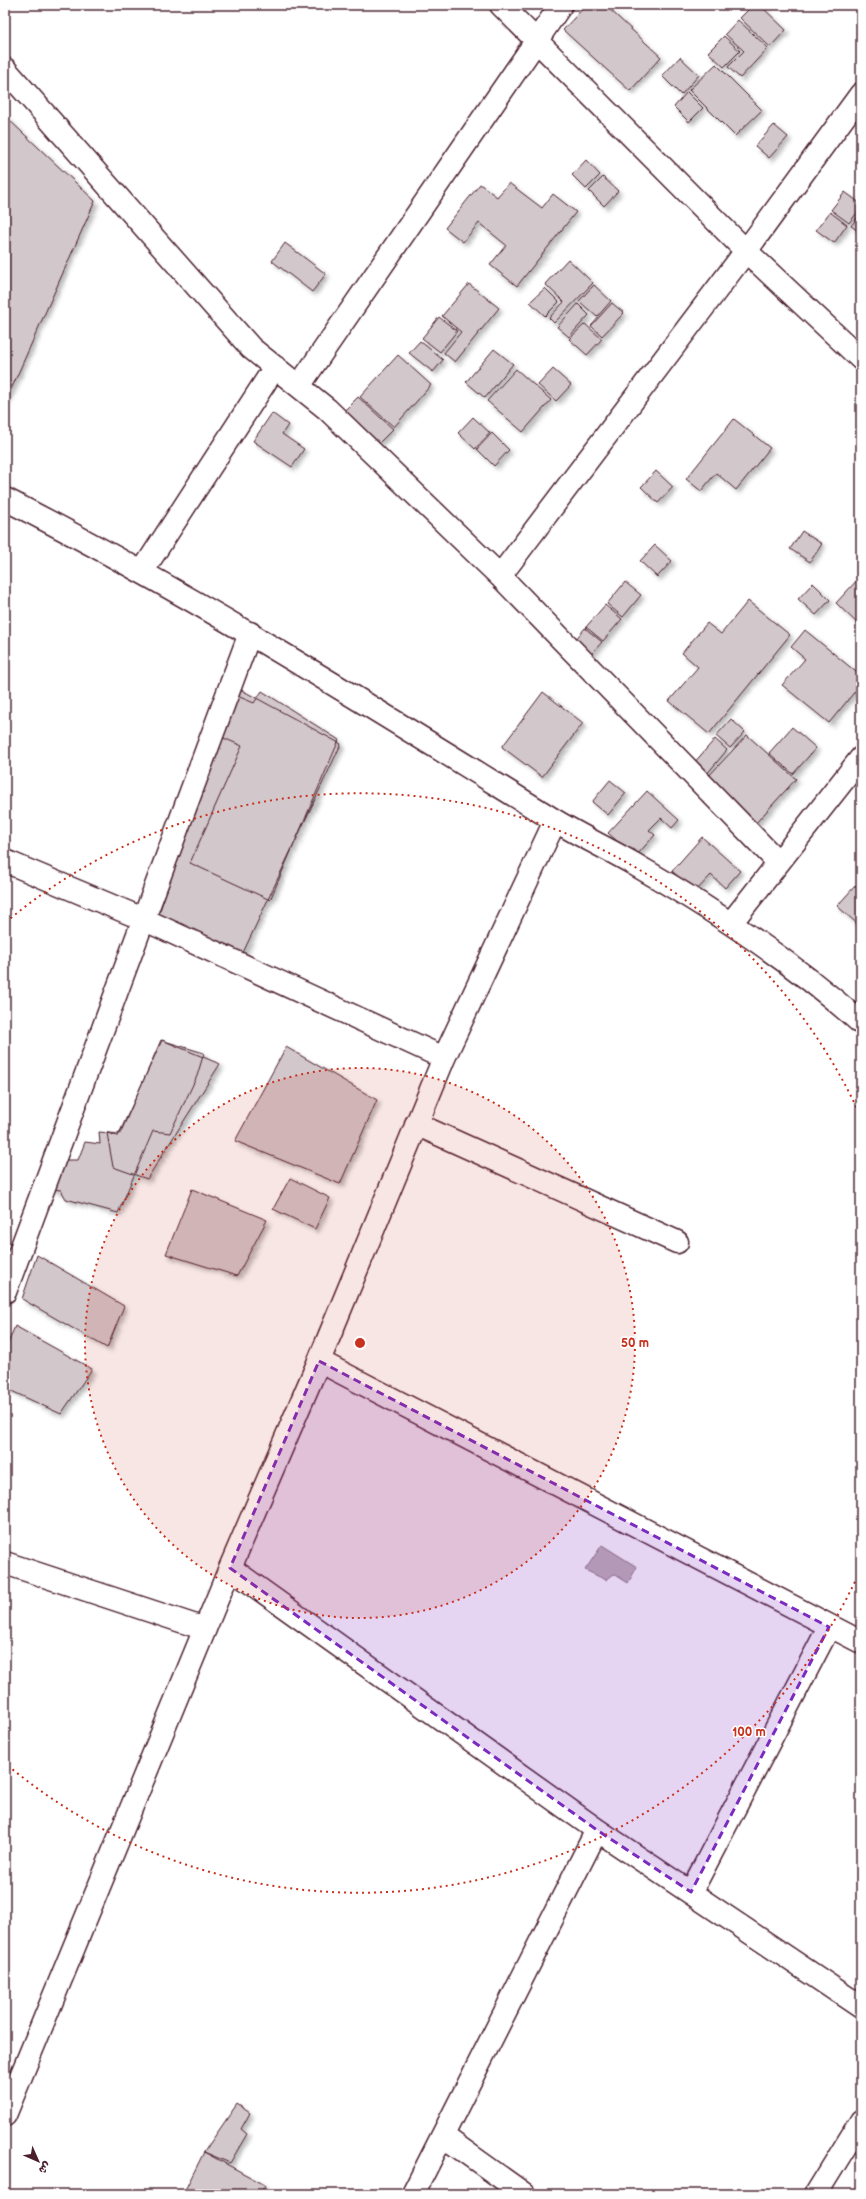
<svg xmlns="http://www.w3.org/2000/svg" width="866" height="2199" font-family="'Balsamiq Sans','Playpen Sans Arabic',sans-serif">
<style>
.water{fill:#c1b3b6;stroke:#91787e}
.building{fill:#d2c7cb;stroke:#4a1f2b;filter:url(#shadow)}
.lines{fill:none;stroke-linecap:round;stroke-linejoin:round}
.minor-casing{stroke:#4a1f2b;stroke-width:25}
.minor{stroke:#fff;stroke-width:22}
.marked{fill:#7b2cbf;fill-opacity:0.2;stroke:#7b2cbf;stroke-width:3;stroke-dasharray:8 5;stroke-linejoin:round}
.ring{fill:none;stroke:#c8321e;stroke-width:2;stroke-dasharray:2 4}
.centre{fill:#c8321e;stroke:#fff;stroke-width:2}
.ring-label{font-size:12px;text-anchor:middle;font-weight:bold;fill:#c8321e;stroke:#fff;stroke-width:3;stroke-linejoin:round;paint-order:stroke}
</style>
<defs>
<filter id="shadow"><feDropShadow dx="3.5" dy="3.5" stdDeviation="2" flood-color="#0004"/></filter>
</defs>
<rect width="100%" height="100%" fill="#fff"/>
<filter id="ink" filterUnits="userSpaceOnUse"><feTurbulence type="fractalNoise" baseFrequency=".025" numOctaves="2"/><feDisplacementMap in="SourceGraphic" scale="8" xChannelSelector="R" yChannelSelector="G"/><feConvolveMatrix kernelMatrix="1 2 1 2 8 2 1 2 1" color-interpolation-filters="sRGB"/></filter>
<g filter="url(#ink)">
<path class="water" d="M602,1545L637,1567L628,1583L614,1574L606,1580L585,1570Z"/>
<path class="building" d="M586,5H605L661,57L630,91L563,30Z
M753,5H760L786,30L770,47L740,18Z
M738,20L768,48L740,78L728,67L744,51L725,34Z
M724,36L740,51L724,67L708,52Z
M680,57L699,75L681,95L662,76Z
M716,64L762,110L735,136L689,90Z
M687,92L703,108L689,122L674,107Z
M5,116L95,201L5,403Z
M774,125L788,137L769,158L755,146Z
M586,160L600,175L586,189L572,175Z
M603,177L618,191L604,206L589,191Z
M509,183L542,208L553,194L576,212L517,286L490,265L506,245L479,223L463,242L445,228L480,184L497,197Z
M845,192L861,204V208L849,223L831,210Z
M830,212L847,225L834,243L816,230Z
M861,213V233L851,226Z
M285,243L326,274L312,292L272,261Z
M568,259L593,283L554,323L549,318L564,302L545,284Z
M469,284L499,308L455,362L444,353L461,332L442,316Z
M594,285L611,301L597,317L579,301Z
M545,288L559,302L545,316L530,302Z
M612,303L624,313L602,336L591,326Z
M578,304L589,315L569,337L557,327Z
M439,317L457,331L440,352L422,338Z
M585,324L602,339L587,355L569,339Z
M420,341L443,360L433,372L409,353Z
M494,349L513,364L485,398L466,382Z
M398,355L431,385L394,427L360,397Z
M516,369L551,400L523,432L487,401Z
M553,369L571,385L556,401L538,385Z
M358,397L393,429L379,443L344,411Z
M272,413L288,425L282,434L304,449L292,467L253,441Z
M473,417L490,433L475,449L458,433Z
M734,419L770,448L736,490L716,473L701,491L686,479Z
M492,433L509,450L494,466L477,449Z
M656,471L673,487L658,503L641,487Z
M802,531L822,544L810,562L790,549Z
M655,545L672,561L657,577L640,561Z
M859,578L861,580V627L836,603Z
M625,582L641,595L623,617L607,604Z
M813,583L830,600L816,615L798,599Z
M748,601L790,635L709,734L669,701L698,667L682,653L707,623L721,634Z
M605,605L622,619L603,641L586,627Z
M585,628L602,642L587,659L571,645Z
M805,630L861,676V684L829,723L782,685L805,659L791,647Z
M236,687L341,744L241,957L157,919Z
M262,691L339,740L270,900L190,863L242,746L219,736L235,695L254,703Z
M543,692L583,723L542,777L502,747Z
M731,719L745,732L730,748L716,736Z
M792,727L816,748L793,774L769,753Z
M747,735L796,779L754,825L705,780Z
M715,739L727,750L706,775L693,764Z
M610,780L626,793L608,815L592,802Z
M647,791L679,820L672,828L661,818L649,830L655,835L635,857L608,833Z
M702,837L740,871L725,888L711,875L695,892L672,871Z
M855,886L861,892V927L837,906Z
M161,1040L204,1053L197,1076L170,1133L153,1131L118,1213L66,1199L61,1190L51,1189L61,1160H78L85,1142L100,1144L99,1132L120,1134Z
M162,1040L220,1064L147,1179L113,1167L107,1133L118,1136Z
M286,1047L377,1100L340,1184L235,1141Z
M290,1178L330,1198L315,1229L273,1209Z
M192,1189L267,1220L237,1276L166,1254Z
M37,1255L124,1306L107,1348L22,1299Z
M15,1326L92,1369L61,1414L5,1388V1351Z
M237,2104L250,2113L241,2129L247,2134L230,2163L204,2152Z
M204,2152L265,2185L260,2194H183Z"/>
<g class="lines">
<defs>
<path id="minor" d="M501,5L746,251L861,359
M5,69L251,348L327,409L500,576L777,861
M299,386L561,5
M5,499C192,594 368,705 546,815C574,833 605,847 634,864C714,910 792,961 861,1023
M142,572L275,367
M500,576L746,251L861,94
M5,861L143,919L444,1058
M731,923L861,758
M416,1124L677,1242
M5,1292L250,633
M319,1361L861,1642
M5,1563L205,1629
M230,1568L597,1830L861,2007
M691,1892L829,1627
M5,2115L230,1568L319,1361L444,1058L555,821
M443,2136L524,2194
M413,2194L597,1830
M816,2194L861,2121"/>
</defs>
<use href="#minor" class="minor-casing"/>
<use href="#minor" class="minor"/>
</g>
</g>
<path class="marked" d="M319,1361L829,1627L691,1892L597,1830L230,1568Z"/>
<circle cx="360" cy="1343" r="275" fill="#c8321e" fill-opacity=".12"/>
<g class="ring">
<circle cx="360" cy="1343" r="275"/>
<path d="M860 1571A550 550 0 0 1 6 1764M6 922A550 550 0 0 1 860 1115"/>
</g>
<circle cx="360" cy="1343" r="6" class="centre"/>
<g class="ring-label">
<text x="635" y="1347">50 m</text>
<text x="749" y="1736">100 m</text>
</g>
<rect width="866" height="2199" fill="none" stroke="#fff" stroke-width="20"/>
<rect x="10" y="10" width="846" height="2179" fill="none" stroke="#4a1f2b" stroke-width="1.5" filter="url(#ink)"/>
<g transform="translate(38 2161) rotate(135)" stroke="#ffffff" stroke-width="3" paint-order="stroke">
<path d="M0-3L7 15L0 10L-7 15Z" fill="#4a1f2b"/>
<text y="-6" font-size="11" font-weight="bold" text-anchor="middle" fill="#4a1f2b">ش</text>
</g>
</svg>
